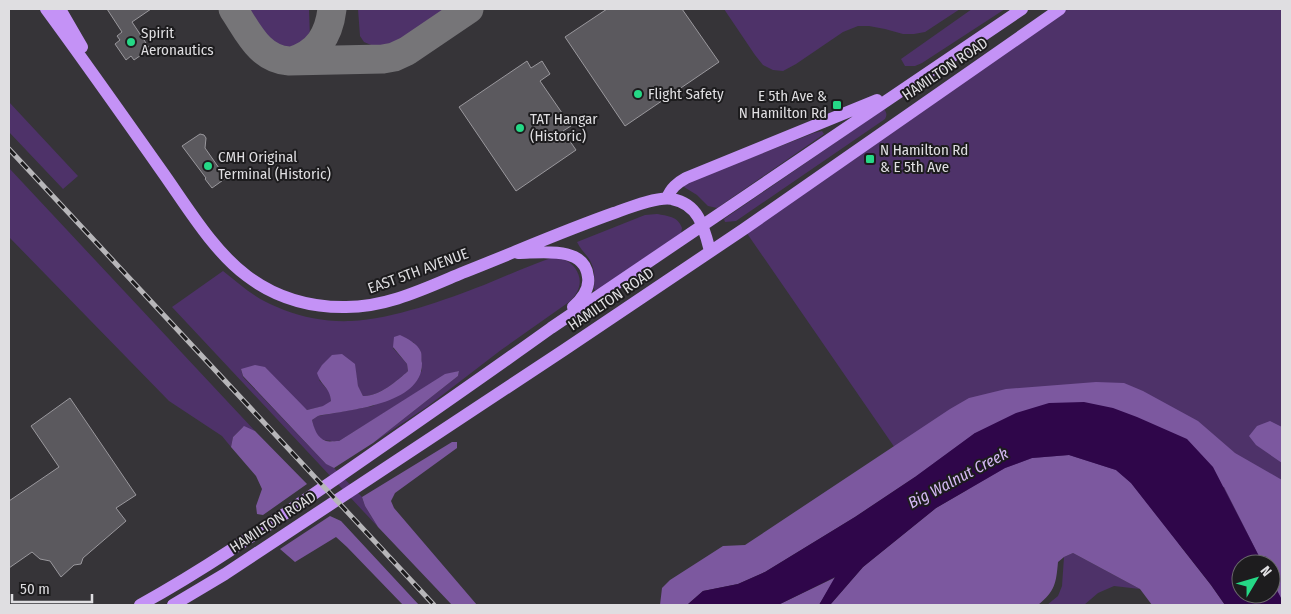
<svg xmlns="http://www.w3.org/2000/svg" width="1291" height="614" font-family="'Fira Sans Condensed',sans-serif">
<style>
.green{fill:#4e3269}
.forest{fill:#7c589f}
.water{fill:#2f064a}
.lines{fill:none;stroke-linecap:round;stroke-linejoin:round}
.taxiway{stroke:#767578;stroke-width:29}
.building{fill:#5b595e;stroke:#9a989d}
.major{stroke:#c492f6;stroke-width:12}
.rail-casing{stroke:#b7b6b9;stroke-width:5}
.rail{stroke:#1d1c1e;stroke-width:3;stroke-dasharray:9;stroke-linecap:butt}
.poi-dot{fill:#25d886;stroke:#1d1c1e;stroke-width:2}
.labels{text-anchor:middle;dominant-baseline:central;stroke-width:4;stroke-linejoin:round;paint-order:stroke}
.poi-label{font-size:15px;fill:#dfdee1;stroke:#1d1c1e;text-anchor:start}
.street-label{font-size:15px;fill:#dfdee1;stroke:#1d1c1e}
.water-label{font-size:16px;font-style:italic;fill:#d5b9f4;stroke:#1d1c1e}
</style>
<rect width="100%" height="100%" fill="#363438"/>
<path class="green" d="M245,9H309L310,39C308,45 302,49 295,50C269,56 257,27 245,9Z
M358,9H447L413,32L391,45L376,47L364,42L360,36Z
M724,9H960L925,32L914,34H903L885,29L869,26H858L843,32L796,64L783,71L773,70L763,65L755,55Z
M972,9H1005L922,63L915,66H905L901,59Z
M1060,9H1282V605L1271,594V564H1259L915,477L744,229Z
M9,102L78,176L63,189L9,132Z
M884,109C887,113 887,115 885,119L736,221L725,222L724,219Z
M822,131L824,134L717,208L708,206L697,195L684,187V184L814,133Z
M9,168L255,431L243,427L233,437L231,447L222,436L169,401L9,237Z
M657,214C667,216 678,216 682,228L681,233L596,291L594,289C595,277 595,266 587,256C583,251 580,248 577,242L645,215Z
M551,258C555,258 560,258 563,259C577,265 584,279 577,292C575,296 572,299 569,302L501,350L428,406L373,443L458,376L459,371L445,375L339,441C320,442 316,438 312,420L318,416L373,406L422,371L421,352L413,342L393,348L407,364L408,371C397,381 378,397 363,396L358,387L354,364L319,380L330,393L331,401L324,406L307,410L300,404L241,369L243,377L326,464L334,468L362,497L365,506L378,527L172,307L223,271C237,282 250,294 266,302C271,305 278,307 284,310C305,318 328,322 351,321C393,319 445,300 484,285C506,276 528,266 551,258Z
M1073,553L1140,589L1114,586L1098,593L1084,605H1047L1058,596L1062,586L1064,557Z"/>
<path class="forest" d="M400,335C408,339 417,343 421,352C422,355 421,360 422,363C423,405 348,410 318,416L312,420C314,428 317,438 326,441C329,442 335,441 339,441L445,374L459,371L458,376L373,443L334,468L326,464L243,376L241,369L255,365L265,367L307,410L323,406L331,401C330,387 321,386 317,373L322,365L332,355L342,354L355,364L358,386L363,396C378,397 397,381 408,371L407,364L393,347L394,337Z
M1096,382L1124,383L1143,391L1198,421L1235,453L1282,480V600L1271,579V564H1263L1224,487L975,433L915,477L855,517L765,572L738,584L703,591L687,605H660L662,588L670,580L723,546L745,545L950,409L969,398L1006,389Z
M1270,421L1282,427V463L1256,445L1249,436L1257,426Z
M244,426L255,431L307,484L263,515L257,514L256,506L262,489L256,476L231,447L233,437Z
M452,442H457V448L395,493L391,501L394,508L477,605H452L378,527L365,506L362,497Z
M1069,455L1116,470L1131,483L1211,585L1225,605H1152L1140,589L1073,553L1064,557L1058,562C1056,584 1055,591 1038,605H830L863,567L936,508L1005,468L1032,458Z
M330,516L341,521L419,605H403L347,547L336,537L295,562L280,549Z
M836,577L819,605H778Z"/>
<path class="water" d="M1084,402L1113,408L1137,417L1187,439L1213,467L1263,564H1241V594H1271V579L1282,600V605H1225L1211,585L1131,483L1116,470L1069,455L1032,458L1005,468L936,508L863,567L830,605H819L835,577L778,605H687L703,591L738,584L765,572L855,517L915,477L975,433L1016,413L1049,403Z"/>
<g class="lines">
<path class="taxiway" d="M233,9C248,31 259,59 289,61L383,59L394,57L407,51L469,9
M292,61C318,53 329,35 332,9"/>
</g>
<path class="building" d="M107,9H151L132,22L150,49L134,60L131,56L126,60L115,44L120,40L117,36L122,32Z
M607,9H682L719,62L625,126L565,37Z
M527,61L531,68L542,61L550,74L540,81L571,126L563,131L576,150L516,191L459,107Z
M200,134L204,135L206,138L205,148L226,178L212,188L205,179L206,178L182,146Z
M70,398L136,495L116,508L126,521L83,558L81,564L74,565L61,577L50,561L40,559L32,552L9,568V501L59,467L31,426Z"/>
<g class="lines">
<path class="major" d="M46,9C85,62 123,116 161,170C186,205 213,251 247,276C275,297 309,307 343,307C385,308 424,289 462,273C513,253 563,231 614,213C628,208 658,196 672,199C699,204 704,228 710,251
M60,9L82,47
M667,198C671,188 677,183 686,178L877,100
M518,253C540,253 585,245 588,277C590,289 582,299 573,307
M140,605C209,567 273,522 337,478C409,428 480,379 551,328L1022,9
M173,605L225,574L564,350L744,229L1060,9"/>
<defs>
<path id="rail" d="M9,149L434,605"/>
</defs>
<use href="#rail" class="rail-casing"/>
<use href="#rail" class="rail"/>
</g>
<g class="poi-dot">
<circle cx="131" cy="42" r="5"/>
<circle cx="638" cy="94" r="5"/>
<rect x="832" y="100" width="10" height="10" rx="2.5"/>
<circle cx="520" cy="128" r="5"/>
<rect x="865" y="154" width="10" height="10" rx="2.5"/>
<circle cx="208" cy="166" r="5"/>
</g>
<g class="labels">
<g class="poi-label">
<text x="141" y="33">Spirit<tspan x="141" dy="17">Aeronautics</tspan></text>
<text x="648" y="94">Flight Safety</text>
<text x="827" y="96" text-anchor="end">E 5th Ave &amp;<tspan x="827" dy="17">N Hamilton Rd</tspan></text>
<text x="530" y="119">TAT Hangar<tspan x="530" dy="17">(Historic)</tspan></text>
<text x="880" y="150">N Hamilton Rd<tspan x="880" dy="17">&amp; E 5th Ave</tspan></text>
<text x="218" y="157">CMH Original<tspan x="218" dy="17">Terminal (Historic)</tspan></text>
</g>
<g class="street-label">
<text transform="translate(945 69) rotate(-34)">HAMILTON ROAD</text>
<text transform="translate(418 271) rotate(-20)">EAST 5TH AVENUE</text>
<text transform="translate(611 299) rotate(-34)">HAMILTON ROAD</text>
<text transform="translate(273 522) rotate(-33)">HAMILTON ROAD</text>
</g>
<g class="water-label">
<text transform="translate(958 478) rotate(-28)">Big Walnut Creek</text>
</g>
</g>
<rect width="1291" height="614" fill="none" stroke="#dfdee1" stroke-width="20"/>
<g transform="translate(1256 579) rotate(52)"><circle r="24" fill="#1d1c1e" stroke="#6b6a6c"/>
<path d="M0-4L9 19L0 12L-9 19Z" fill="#25d886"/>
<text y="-8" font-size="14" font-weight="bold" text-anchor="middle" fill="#dfdee1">N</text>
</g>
<path d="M12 594v8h80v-8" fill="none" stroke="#dfdee1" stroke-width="2.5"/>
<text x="20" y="594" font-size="15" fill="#dfdee1" stroke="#1d1c1e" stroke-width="4" paint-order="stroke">50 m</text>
</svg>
